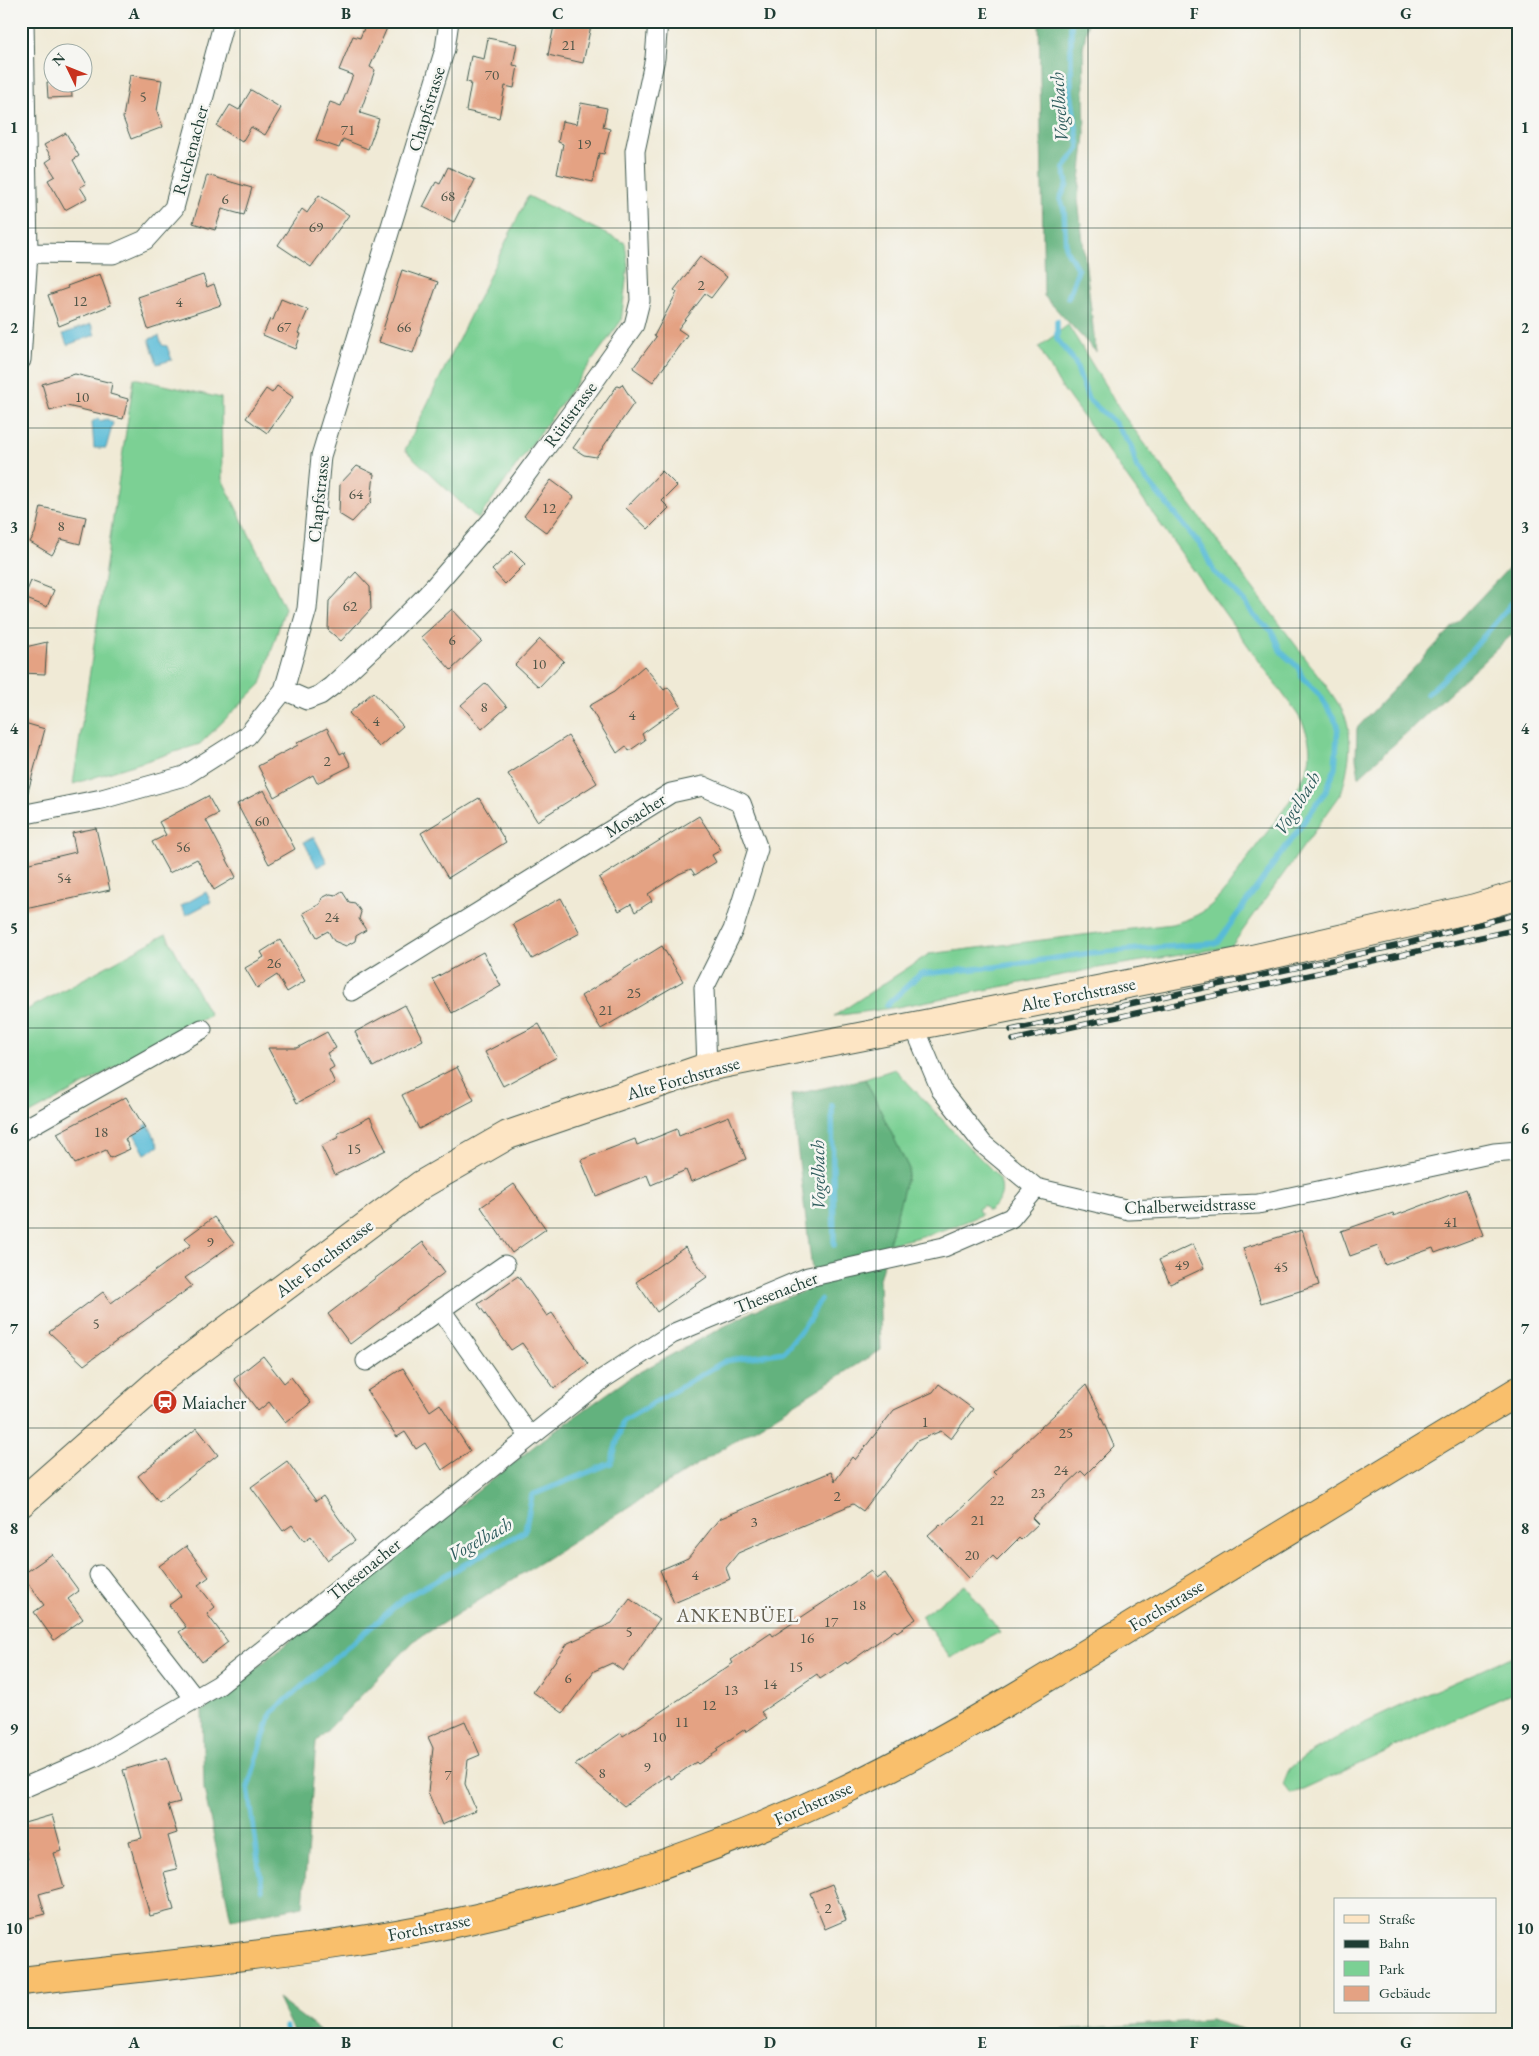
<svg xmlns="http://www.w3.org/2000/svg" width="1539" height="2056" font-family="'EB Garamond',serif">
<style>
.green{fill:#7bd094;stroke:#4d8664}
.forest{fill:#64b27e;stroke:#427859}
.water{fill:#59bbd7;stroke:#3c7c86}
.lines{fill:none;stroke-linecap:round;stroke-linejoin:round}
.stream{stroke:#59bbd7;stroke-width:5.5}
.building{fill:#e4a283}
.street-casing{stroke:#3e574c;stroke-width:21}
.secondary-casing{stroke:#3e574c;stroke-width:30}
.highway-casing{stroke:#3e574c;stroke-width:30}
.street{stroke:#fff;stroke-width:19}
.secondary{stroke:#fde5c4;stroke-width:28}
.highway{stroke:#f9bf6c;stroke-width:28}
.rail-casing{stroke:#1f3d34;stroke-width:5.5}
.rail{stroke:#f6f6f2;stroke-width:4;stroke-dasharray:11;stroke-linecap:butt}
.grid{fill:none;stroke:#1f3d34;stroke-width:1;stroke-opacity:0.55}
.labels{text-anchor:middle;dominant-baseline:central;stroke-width:5;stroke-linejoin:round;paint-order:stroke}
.number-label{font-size:15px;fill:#505648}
.street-label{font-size:18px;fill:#1f3d34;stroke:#f6f6f2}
.poi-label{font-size:18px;fill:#1f3d34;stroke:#f6f6f2;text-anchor:start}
.water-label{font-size:19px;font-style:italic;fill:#2e5c5d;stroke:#f6f6f2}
.neighbourhood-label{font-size:19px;letter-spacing:1px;fill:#646050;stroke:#f6f6f2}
.neatline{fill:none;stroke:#1f3d34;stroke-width:2}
.grid-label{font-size:16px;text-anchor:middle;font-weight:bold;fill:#1f3d34}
</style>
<rect width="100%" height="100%" fill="#f6f6f2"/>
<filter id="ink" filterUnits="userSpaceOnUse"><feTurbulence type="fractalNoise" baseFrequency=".02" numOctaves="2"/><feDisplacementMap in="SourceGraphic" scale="10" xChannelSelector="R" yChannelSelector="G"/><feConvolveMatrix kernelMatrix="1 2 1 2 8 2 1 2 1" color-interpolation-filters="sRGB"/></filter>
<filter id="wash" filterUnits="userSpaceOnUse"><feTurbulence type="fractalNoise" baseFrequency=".0096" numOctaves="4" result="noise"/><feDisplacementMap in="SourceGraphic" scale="20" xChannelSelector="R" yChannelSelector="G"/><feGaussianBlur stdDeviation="1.12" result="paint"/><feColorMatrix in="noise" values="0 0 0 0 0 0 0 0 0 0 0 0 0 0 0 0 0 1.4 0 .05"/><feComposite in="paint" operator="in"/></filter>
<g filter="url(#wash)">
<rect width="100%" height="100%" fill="#f0ead6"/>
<path class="green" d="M528,196L625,243L628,265L621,321L478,519L405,450Z
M1068,325L1124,416L1327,687C1333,696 1339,704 1344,714C1355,738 1348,770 1341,794L1231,947L1098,968L892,1008L834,1016L929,954L1172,924C1186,920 1199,916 1210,906C1227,891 1239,871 1252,852C1269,829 1302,790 1309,762C1312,744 1307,730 1298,715L1058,382L1039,347Z
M134,378L221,398L222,479L285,608L261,684L200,744L73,784Z
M166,934L210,1015L21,1119V1013Z
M895,1069L951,1129L995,1173C1006,1187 1003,1201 988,1211L984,1205L978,1209L981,1215C951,1229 921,1237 889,1244L909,1169L865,1079Z
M965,1585L1000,1632L950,1658L921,1616Z
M1518,1654V1690L1303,1790L1290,1793L1283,1784L1289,1769L1305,1756L1354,1728L1420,1697Z"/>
<path class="forest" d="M1039,21H1088L1083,48L1085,135L1078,199L1096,352L1044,296Z
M1518,558V629L1359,777L1356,758L1357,728Z
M865,1079L909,1169L879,1279L881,1350L414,1641L316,1742L303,1906L231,1920L204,1789L202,1711L538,1443L632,1376L753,1311L814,1287L791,1095Z
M278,1999L326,2035H295Z
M1210,2020L1263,2035H986Z"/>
<path class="water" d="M91,324L95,335L67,345L63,334Z
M159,336L162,345L167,346L172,360L157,364L149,339Z
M98,418L100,421L107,419L113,423L106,448H94L92,422Z
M314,837L327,862L317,867L304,842Z
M206,892L211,902L186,915L181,906Z
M148,1124L159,1146L145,1154L133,1132Z"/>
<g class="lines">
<path class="stream" d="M1068,298L1078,270L1066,249L1064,209L1060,199L1067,184L1064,168L1079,148L1071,92V21
M1427,694L1461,663L1518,596
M887,1005L920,974L995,967L1090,953L1217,943L1326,791L1335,768L1338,725L1319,694L1302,677L1298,667L1281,652L1272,631L1254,616L1248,606L1229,585L1214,572L1202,547L1137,468L1131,446L1114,422L1088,399L1075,362L1057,339V321
M832,1105L834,1245
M262,1889L248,1787L271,1713L406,1597L525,1531L532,1495L611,1463L623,1421L725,1361L784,1352L809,1320L820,1300
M286,2027L287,2035"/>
</g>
<g id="blocks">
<path class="building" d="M367,21H390L370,67L375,70L360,113L379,119L368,149L343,139L339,148L316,140L330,102L341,106L353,75L339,70L353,36L360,38Z
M555,21H592L583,63L548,55Z
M488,38L517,44L513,65L518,66L514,88L505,86L499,118L466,111L471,83L466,82L471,56L484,59Z
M130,75L162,80L157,111L163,127L131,139L123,118Z
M47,82H71L72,97L48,98Z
M251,90L281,108L265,135L251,127L242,142L217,126L230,105L239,110Z
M581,103L607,108L603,127L610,129L604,154L599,153L593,182L557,174L563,144L558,142L562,121L577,124Z
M66,133L79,156L73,160L86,184L80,187L87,198L65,210L48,180L55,176L46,162L52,158L44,145Z
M448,167L475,180L454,222L423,207L436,182L440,184Z
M207,175L252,188L244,215L222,209L215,230L193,223Z
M319,195L349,215L311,267L278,245L302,209L307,213Z
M700,257L727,277L711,298L705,294L678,329L687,335L653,382L633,368L656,337L654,336L677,292L674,290Z
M402,270L438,282L413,353L379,342Z
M100,274L111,305L59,326L48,295L68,288L67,286Z
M203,275L207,287L214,284L221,305L148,329L138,297Z
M281,299L308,310L298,333L301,334L296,349L263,335L270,319L273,320Z
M75,374L112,383L110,394L128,399L123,419L67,406L50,411L42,384Z
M622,384L634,403L596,457L584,455L573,448L617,386L620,387Z
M277,386L293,397L267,433L246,418L266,389L272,393Z
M357,466L374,474L371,502L352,522L339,514L340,484Z
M662,471L677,486L662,501L669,508L648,529L626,508Z
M551,480L574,497L547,533L524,516Z
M41,507L86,517L80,544L61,539L52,555L30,542L35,533Z
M512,551L525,564L505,584L492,570Z
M356,572L370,587L371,609L341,641L328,630L329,601Z
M31,581L54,590L47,607L24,598Z
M452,609L482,641L451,670L421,637Z
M540,639L564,661L539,687L515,665Z
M47,642L45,674L21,673V648Z
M644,666L664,690L668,687L681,706L642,734L645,740L629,751L626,746L617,753L589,706L614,692Z
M486,683L507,707L482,729L461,705Z
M373,692L403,726L379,747L349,713Z
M21,722L45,729L26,799H21Z
M327,728L340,754L344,752L351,766L317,783L313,775L274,797L258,766L298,745L297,743Z
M568,736L597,783L537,821L508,774Z
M264,790L295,849L269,864L237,804Z
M208,796L218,814L206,820L236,877L214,890L197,859L169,873L152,842L166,835L159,822Z
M479,798L506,842L448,878L421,833Z
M699,816L721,850L712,855L716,862L695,875L691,869L679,874L648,894L652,901L635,912L631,904L619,911L599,878Z
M96,828L110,890L21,910V865L76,852L72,833Z
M342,891L349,902L355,903L361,912L359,919L366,930L356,936L355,941L346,946L334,941L328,931L317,937L303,913L320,904L322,898L330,894L336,895Z
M561,898L580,933L532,959L513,924Z
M280,940L305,981L287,992L277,975L257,988L245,968L264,957L261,952Z
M662,946L683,981L601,1029L581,996Z
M483,952L501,986L452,1013L433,979Z
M405,1005L423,1040L373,1067L355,1032Z
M539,1024L557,1057L503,1086L485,1052Z
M327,1032L336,1048L327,1053L334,1067L329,1070L335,1083L297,1103L268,1048H297Z
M457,1067L474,1100L419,1129L402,1095Z
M126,1097L145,1128L125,1139L130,1149L110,1158L106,1150L75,1164L57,1133Z
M729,1116L746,1159L691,1182L686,1170L651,1185L647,1175L596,1196L581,1160L635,1139L637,1145L677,1129L679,1136Z
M370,1117L386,1150L335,1175L321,1146L339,1137L337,1134Z
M514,1184L546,1229L512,1253L481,1207Z
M1466,1189L1483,1235L1435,1253L1433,1248L1385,1265L1378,1246L1350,1256L1341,1231L1393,1213L1394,1216Z
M214,1217L234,1243L185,1278L192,1286L84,1365L49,1332L103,1292L111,1303L191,1245L185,1238Z
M1302,1230L1319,1285L1261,1303L1243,1248Z
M423,1242L445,1272L350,1344L328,1314Z
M1193,1244L1204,1268L1170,1284L1159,1260Z
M685,1247L707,1277L657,1312L636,1282Z
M518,1276L547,1316L552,1313L588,1364L554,1388L522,1343L511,1350L478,1304Z
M263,1356L284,1383L291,1377L311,1403L285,1423L269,1402L258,1411L234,1379Z
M403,1368L430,1411L440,1404L470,1451L442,1470L425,1443L416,1449L405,1432L397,1437L367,1391Z
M939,1384L973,1409L951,1439L941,1431L917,1441L863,1511L853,1504L738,1553L726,1568L730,1579L674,1603L660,1570L688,1558L719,1519L831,1472L835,1481L852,1457L855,1460L894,1410L933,1392Z
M1086,1385L1101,1414L1100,1415L1114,1446L1085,1475L1081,1471L1032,1518L1038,1524L1021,1540L1019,1538L997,1560L993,1556L969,1579L928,1535L940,1524L942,1526L966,1504L996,1475L993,1472Z
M197,1428L218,1455L159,1502L138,1476Z
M287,1461L316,1501L323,1496L355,1541L327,1560L311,1536L304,1541L292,1525L283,1531L251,1487Z
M186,1546L209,1577L198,1585L215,1607L207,1614L228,1642L202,1662L179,1632L186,1627L169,1605L181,1596L159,1566Z
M52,1554L79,1591L68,1599L83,1619L54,1640L34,1612L44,1605L22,1575Z
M871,1571L876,1579L885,1573L916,1619L897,1632L895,1630L847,1664L846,1662L820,1679L817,1674L761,1712L766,1718L746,1732L745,1729L716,1749L718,1751L698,1764L696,1762L671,1779L668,1775L624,1806L575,1765L621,1733L623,1736L650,1719L733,1663L731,1660L771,1633L773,1636Z
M630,1599L659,1620L623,1671L612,1663L594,1671L563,1713L533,1692L568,1643L612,1623Z
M465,1721L480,1755L468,1760L465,1784L476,1810L442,1825L428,1792L433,1748L428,1737Z
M167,1757L180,1802L168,1805L177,1833L168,1836L177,1869L164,1872L174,1910L150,1916L129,1841L142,1838L123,1770Z
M52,1815L62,1851L54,1853L64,1887L39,1894L45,1914L21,1920V1861L28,1859L21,1834V1824Z
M832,1884L846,1920L825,1929L810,1893Z"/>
</g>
</g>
<g filter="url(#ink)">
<use href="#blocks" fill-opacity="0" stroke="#3e574c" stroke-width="1"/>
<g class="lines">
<defs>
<path id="street" d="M28,253L113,254L145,240L174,208L224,21
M21,360L28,253L24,21
M284,690L307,700L320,695L332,686L390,632L427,595L493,519L573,411L634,325L640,301L635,151L655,58L658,21
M21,815L102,799L184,776L247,736L284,690L307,609L321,456L445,49L449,21
M352,991L671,793L703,786L741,803L758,849L733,930L704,988L707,1067
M914,1026L941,1090L983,1144L1036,1188L1129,1210L1258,1204L1494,1153L1518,1151
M21,1131L202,1029
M441,1310L530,1437
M366,1361L505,1265
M99,1575L196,1700
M21,1789L95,1757L219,1685L604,1378L672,1334L808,1277L944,1247L1011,1218L1036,1188"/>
<path id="secondary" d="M21,1503L164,1377L421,1185L508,1135L707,1067L1239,962L1475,908L1518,895"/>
<path id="highway" d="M21,1981C200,1960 382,1948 556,1898C653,1870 748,1835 840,1792C949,1741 1050,1675 1153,1613C1275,1539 1396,1465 1518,1391"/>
</defs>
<use href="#street" class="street-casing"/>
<use href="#secondary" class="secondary-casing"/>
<use href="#highway" class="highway-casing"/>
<use href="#street" class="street"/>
<use href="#secondary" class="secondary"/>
<use href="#highway" class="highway"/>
<defs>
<path id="rail" d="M1011,1030L1400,945L1518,914
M1013,1040L1518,929"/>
</defs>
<use href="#rail" class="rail-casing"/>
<use href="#rail" class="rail"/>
</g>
</g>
<path class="grid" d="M240,21V2035M452,21V2035M664,21V2035M876,21V2035M1088,21V2035M1300,21V2035M21,228H1518M21,428H1518M21,628H1518M21,828H1518M21,1028H1518M21,1228H1518M21,1428H1518M21,1628H1518M21,1828H1518"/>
<defs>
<symbol id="station-disc" viewBox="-11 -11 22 22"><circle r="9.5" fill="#c8321e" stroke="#f6f6f2"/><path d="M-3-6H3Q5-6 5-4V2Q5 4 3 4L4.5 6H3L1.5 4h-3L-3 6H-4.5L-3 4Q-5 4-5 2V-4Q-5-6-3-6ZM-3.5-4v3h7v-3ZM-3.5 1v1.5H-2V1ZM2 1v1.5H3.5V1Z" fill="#fff"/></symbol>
</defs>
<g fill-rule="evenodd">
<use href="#station-disc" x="151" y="1388" width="28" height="28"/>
</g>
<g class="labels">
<g class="number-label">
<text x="569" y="44">21</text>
<text x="492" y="74">70</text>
<text x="143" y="96">5</text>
<text x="348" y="129">71</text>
<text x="584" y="143">19</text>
<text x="448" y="195">68</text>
<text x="225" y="198">6</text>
<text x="316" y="226">69</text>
<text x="701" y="284">2</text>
<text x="80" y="300">12</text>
<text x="179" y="301">4</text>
<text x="284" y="326">67</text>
<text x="404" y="326">66</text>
<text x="82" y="396">10</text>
<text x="356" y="493">64</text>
<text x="549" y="507">12</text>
<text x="61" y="525">8</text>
<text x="350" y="605">62</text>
<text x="452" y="639">6</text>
<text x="539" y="663">10</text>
<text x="484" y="706">8</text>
<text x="632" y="714">4</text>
<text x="376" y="720">4</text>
<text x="327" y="760">2</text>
<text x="262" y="820">60</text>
<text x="183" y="846">56</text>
<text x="64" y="877">54</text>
<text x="332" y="916">24</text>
<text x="274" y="962">26</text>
<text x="634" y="992">25</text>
<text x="606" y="1009">21</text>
<text x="101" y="1131">18</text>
<text x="354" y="1148">15</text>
<text x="1451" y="1221">41</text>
<text x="210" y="1241">9</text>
<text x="1182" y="1264">49</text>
<text x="1281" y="1266">45</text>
<text x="96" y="1323">5</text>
<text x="925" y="1421">1</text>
<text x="1066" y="1432">25</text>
<text x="1061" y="1469">24</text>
<text x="1038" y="1492">23</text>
<text x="837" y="1495">2</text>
<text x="997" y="1499">22</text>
<text x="978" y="1519">21</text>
<text x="754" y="1521">3</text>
<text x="972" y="1554">20</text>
<text x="695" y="1574">4</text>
<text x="859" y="1604">18</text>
<text x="831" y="1621">17</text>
<text x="629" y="1631">5</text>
<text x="807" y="1637">16</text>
<text x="796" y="1666">15</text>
<text x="568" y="1677">6</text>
<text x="770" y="1683">14</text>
<text x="731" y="1689">13</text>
<text x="709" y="1704">12</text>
<text x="682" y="1721">11</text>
<text x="659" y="1736">10</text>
<text x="647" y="1766">9</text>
<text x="602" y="1772">8</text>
<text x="448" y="1774">7</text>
<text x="828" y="1907">2</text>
</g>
<g class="street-label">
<text transform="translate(426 109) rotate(-73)">Chapfstrasse</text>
<text transform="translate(190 150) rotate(-75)">Ruchenacher</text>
<text transform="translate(570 414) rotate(-54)">Rütistrasse</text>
<text transform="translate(318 499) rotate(-84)">Chapfstrasse</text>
<text transform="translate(635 815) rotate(-32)">Mosacher</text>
<text transform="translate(1078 994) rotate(-11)">Alte Forchstrasse</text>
<text transform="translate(683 1078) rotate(-16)">Alte Forchstrasse</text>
<text transform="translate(1190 1205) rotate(-2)">Chalberweidstrasse</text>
<text transform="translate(324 1258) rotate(-37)">Alte Forchstrasse</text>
<text transform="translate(776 1292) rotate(-21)">Thesenacher</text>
<text transform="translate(364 1569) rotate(-39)">Thesenacher</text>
<text transform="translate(1166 1605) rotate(-31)">Forchstrasse</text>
<text transform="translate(813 1803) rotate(-24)">Forchstrasse</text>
<text transform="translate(429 1927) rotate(-11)">Forchstrasse</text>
</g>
<g class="poi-label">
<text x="182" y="1402">Maiacher</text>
</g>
<g class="water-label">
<text transform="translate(1059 107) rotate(-94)">Vogelbach</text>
<text transform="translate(1297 803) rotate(-58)">Vogelbach</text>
<text transform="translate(818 1175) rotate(-91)">Vogelbach</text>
<text transform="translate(480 1539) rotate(-29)">Vogelbach</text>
</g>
<g class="neighbourhood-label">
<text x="738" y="1615">ANKENBÜEL</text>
</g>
</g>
<rect width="1539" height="2056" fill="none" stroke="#f6f6f2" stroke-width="55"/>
<rect x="1334" y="1898" width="162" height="115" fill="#f6f6f2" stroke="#a0aca6"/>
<rect x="1344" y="1915" width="25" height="8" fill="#fde5c4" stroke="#a0aca6"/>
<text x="1379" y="1924" font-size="15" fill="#1f3d34">Straße</text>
<rect x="1344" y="1940" width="25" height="8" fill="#1f3d34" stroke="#a0aca6"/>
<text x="1379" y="1948" font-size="15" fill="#1f3d34">Bahn</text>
<rect x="1344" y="1961" width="25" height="15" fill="#7bd094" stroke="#a0aca6"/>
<text x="1379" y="1974" font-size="15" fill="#1f3d34">Park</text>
<rect x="1344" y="1986" width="25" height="15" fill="#e4a283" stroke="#a0aca6"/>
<text x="1379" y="1998" font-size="15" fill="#1f3d34">Gebäude</text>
<g transform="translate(68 68) rotate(313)"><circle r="24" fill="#f6f6f2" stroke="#a0aca6"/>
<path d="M0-4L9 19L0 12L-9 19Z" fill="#c8321e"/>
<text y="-8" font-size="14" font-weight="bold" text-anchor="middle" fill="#1f3d34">N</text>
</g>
<rect x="28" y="28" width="1484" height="2000" class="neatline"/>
<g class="grid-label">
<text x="134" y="19">A</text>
<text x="346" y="19">B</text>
<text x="558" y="19">C</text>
<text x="770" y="19">D</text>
<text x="982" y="19">E</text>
<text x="1194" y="19">F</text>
<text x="1406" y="19">G</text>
<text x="14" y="133">1</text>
<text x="1525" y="133">1</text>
<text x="14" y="333">2</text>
<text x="1525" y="333">2</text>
<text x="14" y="533">3</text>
<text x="1525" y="533">3</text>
<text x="14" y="734">4</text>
<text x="1525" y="734">4</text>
<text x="14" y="934">5</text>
<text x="1525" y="934">5</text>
<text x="14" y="1134">6</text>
<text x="1525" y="1134">6</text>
<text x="14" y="1334">7</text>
<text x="1525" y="1334">7</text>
<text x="14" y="1534">8</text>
<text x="1525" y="1534">8</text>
<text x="14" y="1734">9</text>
<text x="1525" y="1734">9</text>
<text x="14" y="1934">10</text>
<text x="1525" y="1934">10</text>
<text x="134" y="2048">A</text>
<text x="346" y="2048">B</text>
<text x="558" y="2048">C</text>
<text x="770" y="2048">D</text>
<text x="982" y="2048">E</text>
<text x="1194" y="2048">F</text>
<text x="1406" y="2048">G</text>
</g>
</svg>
